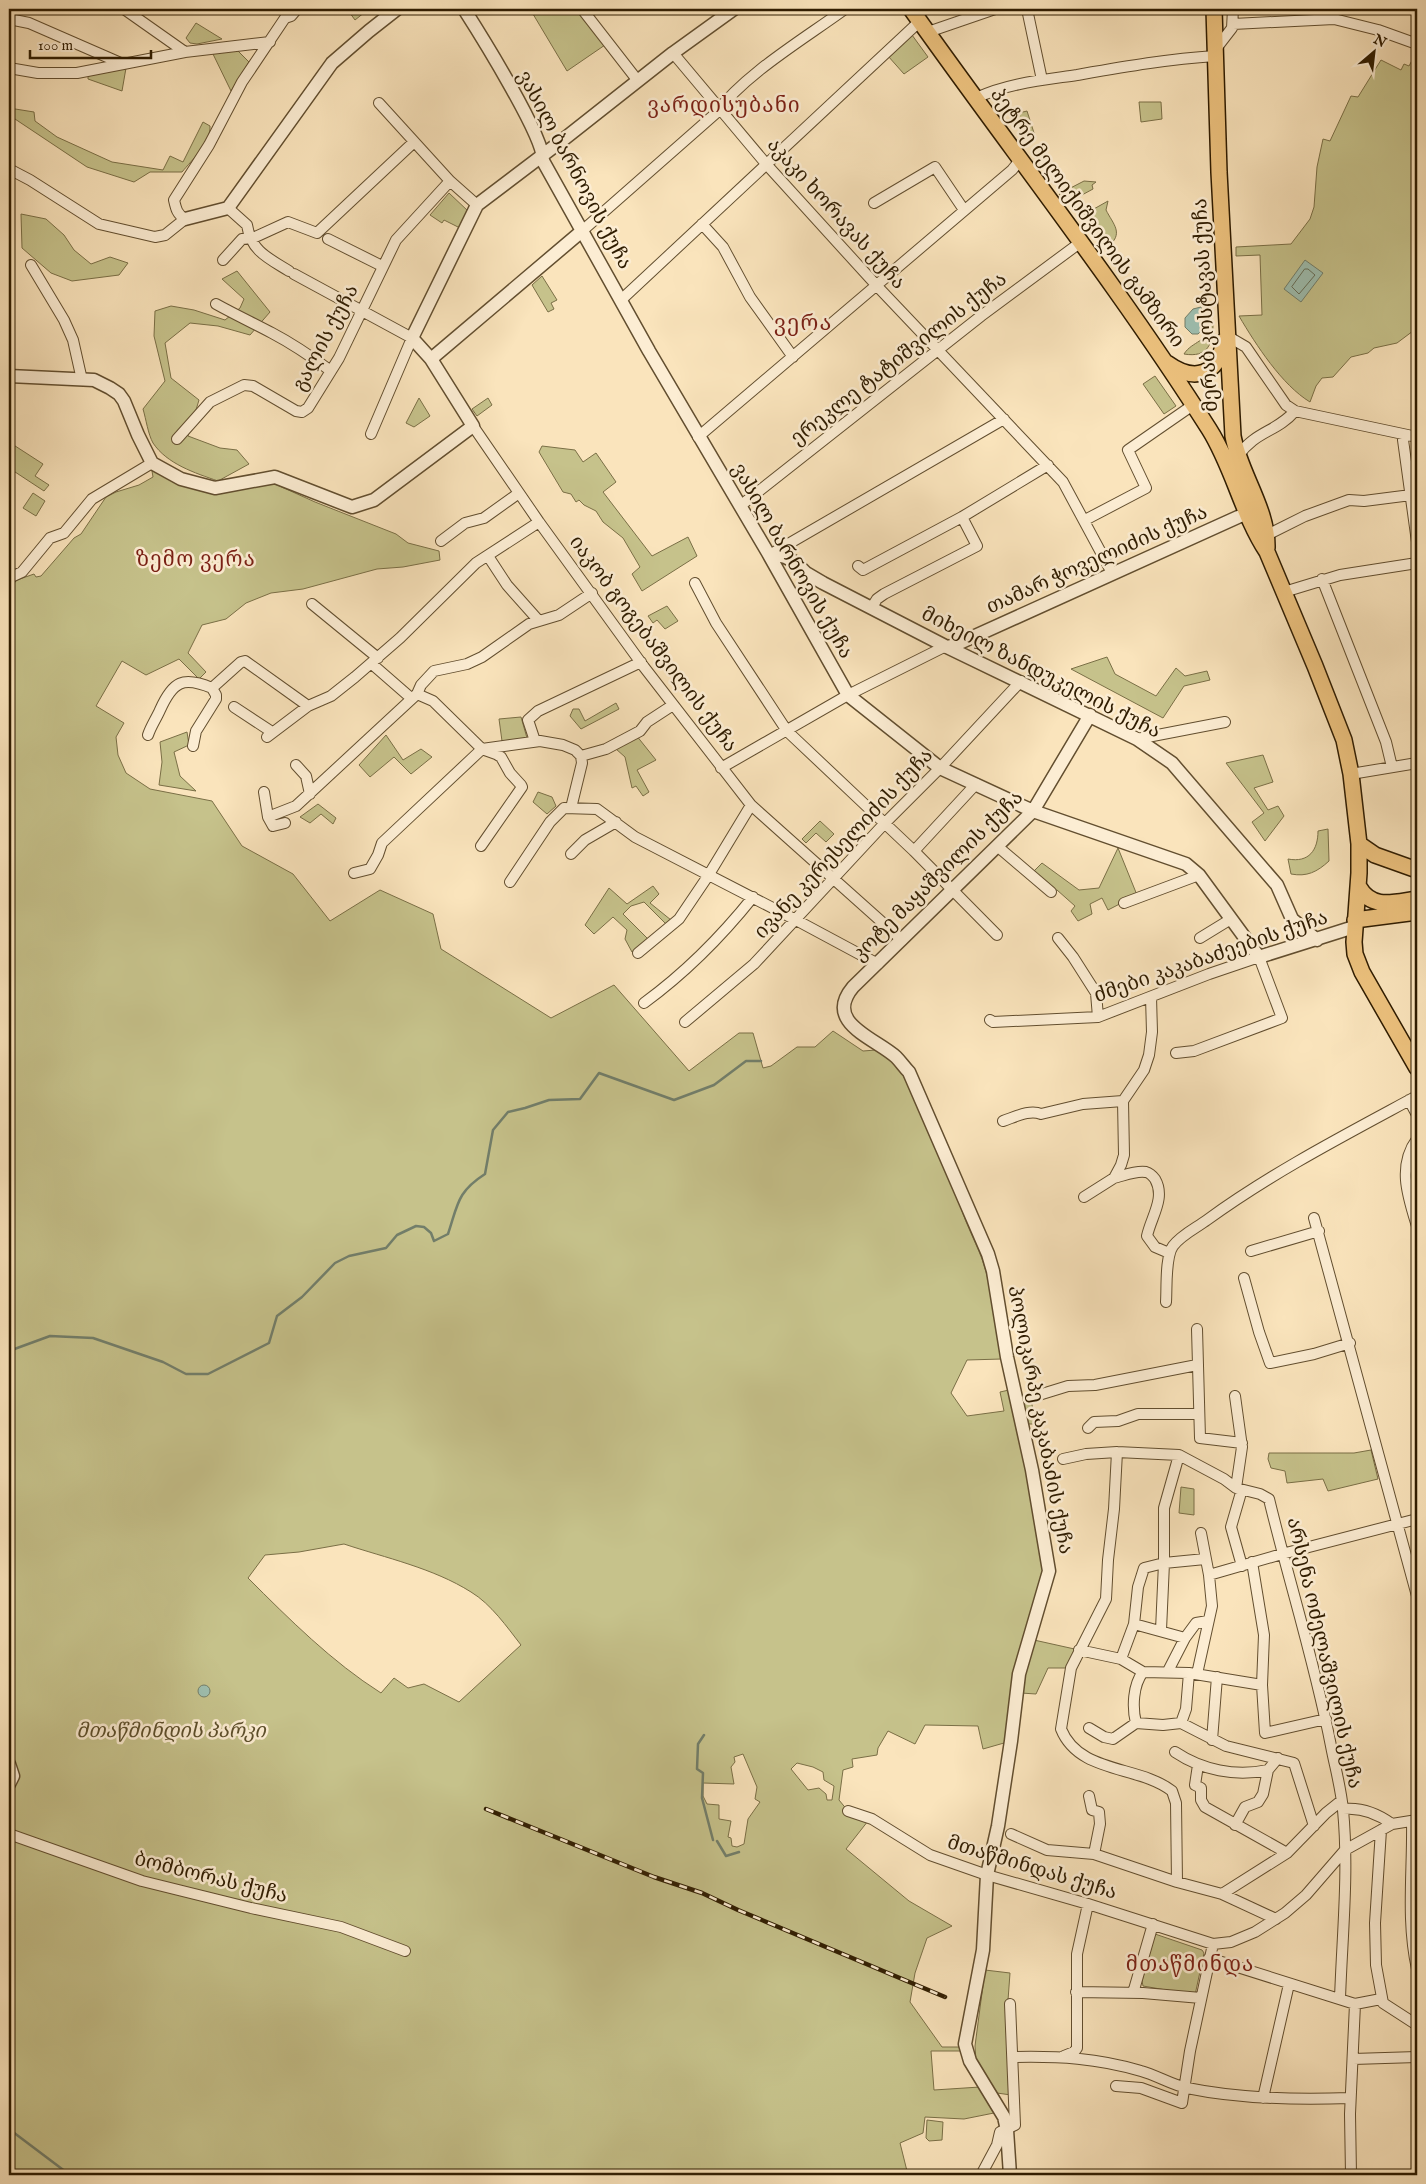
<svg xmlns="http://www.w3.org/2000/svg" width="1426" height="2184" font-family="'IM FELL English','Noto Serif Georgian',serif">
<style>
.green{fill:#c6c28b;stroke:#7a6f46;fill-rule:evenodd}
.water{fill:#9ebfb0;stroke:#727e6a}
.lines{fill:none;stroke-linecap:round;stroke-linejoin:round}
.shore{stroke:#666e58;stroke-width:1}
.stream{stroke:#727e6a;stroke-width:2.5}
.minor-casing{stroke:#624e2f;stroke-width:12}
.tertiary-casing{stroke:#624e2f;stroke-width:15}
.primary-casing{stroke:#2f1c00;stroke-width:18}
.minor{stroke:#fcedd3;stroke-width:10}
.tertiary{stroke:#fcedd3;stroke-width:12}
.primary{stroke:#edc27e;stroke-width:15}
.rail-casing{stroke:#2f1c00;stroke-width:4.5}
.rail{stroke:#fcedd3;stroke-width:2.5;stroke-dasharray:8;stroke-linecap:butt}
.labels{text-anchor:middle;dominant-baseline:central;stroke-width:5;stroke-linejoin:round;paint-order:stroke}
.street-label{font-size:20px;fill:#2f1c00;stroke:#fcedd3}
.park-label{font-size:20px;font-style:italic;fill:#5c4e2a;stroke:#fcedd3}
.neighbourhood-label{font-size:21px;letter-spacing:1px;fill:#7a1f14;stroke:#fcedd3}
.quarter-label{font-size:22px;letter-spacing:1px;fill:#7a1f14;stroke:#fcedd3}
</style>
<rect width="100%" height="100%" fill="#fae4bc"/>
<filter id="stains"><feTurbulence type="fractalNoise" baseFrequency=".004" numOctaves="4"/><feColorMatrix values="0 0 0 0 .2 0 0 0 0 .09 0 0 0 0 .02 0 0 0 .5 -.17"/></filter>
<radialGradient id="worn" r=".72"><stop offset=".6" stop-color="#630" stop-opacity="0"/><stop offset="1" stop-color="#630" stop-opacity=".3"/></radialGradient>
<path class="green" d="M347,9H363L365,12L355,20Z
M530,9H579L605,45L567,71Z
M196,23L222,39L197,44L190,43L186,38Z
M912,35L928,57L904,74L888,56Z
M236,49L249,62L231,91L212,52Z
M1417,51V328L1397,343L1374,348L1368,353L1351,357L1333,377L1322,378L1316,386L1310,402C1282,385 1256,345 1239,316L1262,315L1260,255L1236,256V247L1291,244L1310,219L1314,207L1317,167L1323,139L1330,141L1351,96L1358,97L1381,60L1401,70L1404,64L1409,66Z
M126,68L122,91L88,79V76Z
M1139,102H1161L1162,119L1141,122Z
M9,108L34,112L35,121L57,137L112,162L163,170L170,156L183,162L203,122L210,126C211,142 192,160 182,172H150L134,182L87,167L9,115Z
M1027,111L1035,136L1023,137L1011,115Z
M1084,181L1096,182L1092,185L1093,189L1069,202L1065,201L1059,194Z
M449,193L468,211L460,228L444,220L442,223L430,215Z
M1108,201L1106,210C1113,224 1125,234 1107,247L1078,205L1080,203L1083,207L1087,205L1092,210Z
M21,214L46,219L64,235L74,250L91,264L110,257L128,263L119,275L72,281L51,273L22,248Z
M237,271L270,312L250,335L218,326L190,323L165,343L171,378L199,400L188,436L220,448L237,450L249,464L218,481C195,473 167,464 153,443C148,434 146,419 143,409L165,381L154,336L155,311L171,306L194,310L225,320L240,308L244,299L222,279Z
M542,276L557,300L551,303L554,309L548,312L532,285Z
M1211,323H1213C1213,344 1208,358 1184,354C1192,341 1209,342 1211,323Z
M1155,376L1176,406L1164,414L1143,384Z
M419,398L430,416L414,427L406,423Z
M488,398L492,405L477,416L472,409Z
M9,442L43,464L35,476L49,485L44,491L9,468Z
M542,446L575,450L583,462L596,453L616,482L603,492L652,556L688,537L697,556L642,591L632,574L640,567L623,538L603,522L596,511L584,505L579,500L576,502L571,494L563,492L539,452Z
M152,471L211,493H224L249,486L275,484L315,502L396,534L408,543L439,551L440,560L403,567L377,569L303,589L271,593L246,603L226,619L202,625L188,653L206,672L199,679L179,659L146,675L122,661L96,706L124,723L116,737L118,755L126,773L150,789L212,801L242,846L293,874L330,921L380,890L433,914L441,949L551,1018L614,985L689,1071L739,1033H753L763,1068L771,1066L797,1047H815L833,1031L863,1051L876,1050L900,1068L958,1197C963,1219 974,1238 982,1259C993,1291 997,1326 1002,1359L967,1360L951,1393L967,1416L1004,1411L1000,1392L1009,1390L1018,1435L1036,1471L1050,1574L1034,1640L1079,1650L1071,1668H1048L1036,1694L1021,1693L1011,1741L983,1749L978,1726L925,1725L915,1744L888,1731L878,1748L877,1755L852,1759L853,1767L843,1770L839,1800L848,1811L868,1821L846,1849L909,1901L952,1926L927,1938L915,1973L910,2002L942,2047H962L965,2051H931L934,2090L980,2087L994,2113L964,2119L925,2117L923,2133L900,2143L908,2175H9V599L12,593L9,592V589L17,580L34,574L36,577L41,576L74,538L81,534L106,497L116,492L139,485L153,477ZM344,1544C386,1558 433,1568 471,1592C491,1604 507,1627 521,1645L459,1702L424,1684L408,1688L394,1678L381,1693C332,1662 289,1619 248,1578L265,1555L299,1552ZM743,1754L757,1787L755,1799L760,1802L748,1819L744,1844L737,1847L732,1846L731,1838L728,1837L731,1821L719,1819V1805L707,1804L703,1796V1783L734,1784L731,1767L735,1762L734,1757ZM797,1763L813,1767L823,1772L824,1780L834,1786L832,1800H827L826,1794L819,1788L808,1790L791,1769Z
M33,493L45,501L36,516L23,508Z
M667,606L678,621L665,629L657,620L653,623L648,616Z
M1107,657L1115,674L1156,696L1176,668L1185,676L1207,671L1210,680L1184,686L1163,718L1071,669Z
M616,703L619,709L581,729L570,716L573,709H579L585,721Z
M521,717L527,738L502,741L499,719Z
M187,732L189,745L174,752L180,776L196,791L159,785L162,762L160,742Z
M386,735L403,760L421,749L432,757L411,774L394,757L370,777L359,765Z
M636,735L656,760L637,770L649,792L643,796L636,786L632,788L625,757L616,749Z
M1263,755L1273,782L1254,788L1268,810L1278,806L1284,816L1265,841L1252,822L1264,813L1226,763Z
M538,792L552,797L556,806L547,814L533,802Z
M318,804L336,818L333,824L321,814L310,823L300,817Z
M820,821L834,834L826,842L816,833L806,843L802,839Z
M1328,829L1329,861C1317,872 1307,877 1291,874L1288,859C1309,863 1318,850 1318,831Z
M1118,848L1137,895L1108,910L1102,898L1090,904L1092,914L1078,921L1071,911L1075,906L1057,890L1053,891L1032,873L1042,863L1079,890L1099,888Z
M653,886L659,894L650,903L671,920L667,925L644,902L631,906L623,914L649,940L643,948L632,952L625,939L627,930L613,917L594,934L585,925L609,888L627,904Z
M1031,1400L1036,1424H1025L1022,1405Z
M1371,1450L1378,1479L1328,1491L1323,1479L1287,1483L1285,1471L1271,1468L1268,1459L1269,1453H1354Z
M1181,1487L1194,1489V1515L1179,1513Z
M1155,1934L1202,1950L1204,1953L1195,1995L1143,1986L1142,1981Z
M985,1970L1010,1973L1007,2014L1011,2095L997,2093L976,2061L975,2046Z
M927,2120L943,2122L942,2140L929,2141L926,2138Z"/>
<path class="water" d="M1305,260L1323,273L1301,302L1284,289Z
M1201,307L1205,327L1198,334H1192L1185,327V318L1193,309Z
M198 1691a6 6 0 1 1 12 0a6 6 0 1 1-12 0Z"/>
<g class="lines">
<path class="shore" d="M1305,269H1308L1315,275L1299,294L1292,287Z"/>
<path class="stream" d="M9,1351L50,1336L93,1338L163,1362L186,1374H208L269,1343L277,1316L302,1297L335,1263L349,1256L386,1248L397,1235L416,1226L424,1227L431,1233L434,1241L448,1234C458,1204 457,1192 485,1174L493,1130L508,1112L525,1108L549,1100L580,1099L599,1073L674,1100L714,1085L746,1061H761
M704,1735L698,1744L697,1769L703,1773L702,1798L713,1840
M717,1841L726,1856L739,1852
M9,2129L70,2175"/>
<defs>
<path id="minor" d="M124,9L185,52
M582,9L638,81
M1027,9L1042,80
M9,19L29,23L123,64
M1233,24L1334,19L1378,30L1417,44
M928,32L995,9
M1215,50L1232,28L1233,9
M673,53L767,165L877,286L1063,482L1112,573
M9,68L38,73H77L185,52L270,42
M976,98C1008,83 1043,80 1077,75C1123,67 1168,59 1215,56
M379,103L450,181L477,205
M9,169L30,180L99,224L155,237L165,235L185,219C177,214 176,209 174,200L209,145L242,82L285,18L291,16L297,9
M874,203L935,167L964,210
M228,208L247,225C251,251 268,258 289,271
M702,224L723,247L750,297L793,357
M582,231L715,114C746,73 804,39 845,9
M328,239L382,266
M223,260L242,239L253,238L288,222L317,233L414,142
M31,265L64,320L73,340L82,380
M294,274L412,338L371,434
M621,300L920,21
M216,304C234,314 253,323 272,333C293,344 312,357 331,371
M1229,337L1246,347L1286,405L1295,411L1417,437
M473,426L539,522L644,667L751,805L902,940
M1404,435L1403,440L1417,542
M698,437L1012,170L1021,159
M177,439L210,402L244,385L253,386L296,411L302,412L308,408L339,358L396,240L450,181
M1238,456C1255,431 1277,432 1295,411
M740,506L981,316L1081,242
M1085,520L1146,488L1128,450L1193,405
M1267,535L1305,516L1349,500L1364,501L1411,495
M441,541L465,523L484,518L519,493
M771,554L1004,419
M488,556L507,585L539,621
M858,566L863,570L962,517L1048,465
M9,578L22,572L50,538L64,533L92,499L152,463
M1322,579L1386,742L1392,767
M695,583L716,623L787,731L914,851L997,935
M1284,592L1340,575L1417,563
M312,604L378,658
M872,607L877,599L884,594L977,546L962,517
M372,664L411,698
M212,688L241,662L245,661L308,706
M417,694L433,701L482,749L496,754L501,757L510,773L521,785L522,787L481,846
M234,707L272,732
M148,735C151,726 156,719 160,710C173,681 183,676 212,688
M267,737L308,706L331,696L355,677L400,638L476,563L539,522
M1137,739L1225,722
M535,741L528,720L538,711L641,662
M193,746L196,731L216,699V695L212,688
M581,756L606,749L640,731L647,722L673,705
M296,765L306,776L310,794
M721,768L848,695L942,648L947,647
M1351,774L1417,763
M264,792L268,817L273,826L285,823
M571,808L582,763L581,756
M268,817L296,806L417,694L421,685L434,671L467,664L482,657L529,624L559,615L592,593
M997,846L1051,892
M914,851L976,784
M571,854L585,840L616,822
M354,873L370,869L378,855L382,843L482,749L540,741L563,745L575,750L581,756
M510,882L550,822L564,808L597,809L635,837L796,920L878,964
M1124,903L1199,875
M1058,938L1073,957L1096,993L1098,1017
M1200,938L1231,919
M638,953L679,919L708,876L751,805
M644,1003C685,973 721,937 753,897
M990,1020L993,1022L1098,1017L1209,974L1259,957L1282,1018L1194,1051L1176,1053
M685,1022L754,964L884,824L940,768L1021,681
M1409,1100L1417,1115
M1003,1121C1015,1117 1030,1109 1041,1114L1083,1104L1123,1101
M1417,1139C1397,1166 1408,1197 1417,1226
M1114,1178C1123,1176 1136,1170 1146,1172C1150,1173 1152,1175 1155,1179C1166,1198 1151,1217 1147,1236L1155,1247L1169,1253
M1084,1197L1114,1178L1121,1165L1124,1155L1123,1101L1144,1070L1149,1055L1152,1032L1151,997
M1314,1218L1417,1596
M1251,1251L1319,1231
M1244,1278L1259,1332L1270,1363L1314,1354L1350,1343
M1166,1302C1167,1287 1165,1257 1173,1246C1181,1235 1196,1228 1207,1220C1273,1172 1345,1135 1417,1096
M1197,1329L1200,1438L1242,1443
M1235,1396L1242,1447L1236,1488
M1029,1398L1068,1386L1095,1385L1197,1365
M1088,1428L1094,1422L1118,1421L1138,1414H1199
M1117,1452L1114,1509L1108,1560L1106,1599L1071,1668L1061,1729C1079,1774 1139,1765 1172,1791L1176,1803L1177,1882
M1063,1459L1086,1454L1117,1452L1179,1455L1224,1479L1236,1488L1260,1494L1269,1499C1289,1582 1315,1663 1331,1746C1335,1767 1341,1788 1343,1810C1349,1872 1342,1937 1340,1999
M1240,1496L1231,1527L1242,1566
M1252,1562L1264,1635L1262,1685L1265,1733L1326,1719
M1209,1575L1282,1554L1417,1519
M1134,1624L1185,1638
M1161,1630L1164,1563L1205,1559
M1079,1650L1121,1659L1143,1672
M1121,1659L1134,1624L1138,1587L1144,1568L1164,1563V1508L1179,1455
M1168,1671L1185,1638L1196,1623L1208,1621
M1143,1672L1189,1673L1262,1685
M1197,1674L1212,1606L1209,1575L1201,1533
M1136,1723C1132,1707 1133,1685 1143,1672
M1181,1723L1186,1709L1189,1673
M1089,1728L1104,1737L1113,1739L1136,1723L1163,1725L1181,1723L1226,1746L1294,1763L1314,1826
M1212,1740L1217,1677
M1175,1752C1202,1770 1235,1777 1268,1770
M1198,1765L1195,1785L1201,1788V1800L1205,1807L1287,1853
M1089,1796L1092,1810L1099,1812L1100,1824L1094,1854
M1343,1809C1362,1807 1377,1813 1392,1824
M848,1811L872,1819L930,1855L987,1875L1088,1904L1213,1944L1231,1942L1255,1932L1285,1913L1306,1895L1345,1850L1392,1824L1417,1820
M1412,1821C1413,1871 1406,1920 1417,1969
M1235,1825L1245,1807L1258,1802L1263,1794L1268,1770L1278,1758
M1381,1830L1375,1923L1376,1965L1383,2003L1417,2025
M9,1834L142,1881L251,1908L341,1927L405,1951
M1011,1834L1047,1850L1094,1854L1177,1882L1222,1894L1287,1853L1326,1813L1341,1801
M1222,1894L1276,1919
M1209,1958L1355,2004L1381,1999
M1076,1992L1143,1993L1201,1998
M1133,1993L1153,1924
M1064,2056L1074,2052L1077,2048V1954L1088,1904
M1013,2057C1059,2056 1097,2058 1141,2071C1156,2075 1172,2085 1187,2088C1240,2099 1296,2100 1350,2098
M1353,2059L1417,2057
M1116,2086L1141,2088L1182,2103L1190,2051L1213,1944
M1263,2098L1289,1984
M981,2175L997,2145L1000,2132L1015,2125L1010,2004
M1351,2175L1350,2114L1355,2004"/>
<path id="tertiary" d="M464,9C480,34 545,138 543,161L649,351L768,553L848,695L940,768L1033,811L1186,864L1199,875L1259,957L1354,927
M185,219L228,208L332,63L369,31L397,9
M431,359L582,231
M9,376L94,380L110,388L119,394L124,401L138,435L152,463L181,479L215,488L275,477L352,507L374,500L473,426L431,359L412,338L477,205L564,139L673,53L734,9
M768,553L785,557L795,562L806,573L823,583L947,647L1137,739L1172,763L1277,885L1292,919L1317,940
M947,647L955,645L1238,517L1251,512L1256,513
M9,1764L13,1776L9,1784
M1010,2175L1007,2130L1004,2117L970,2061L965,2044L983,1950L987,1875L998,1826L1011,1741L1019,1674L1049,1571L1032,1470L1007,1357L993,1271L988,1254L909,1072C904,1067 901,1062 896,1057C875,1038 823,1023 853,987L1033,811L1090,715"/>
<path id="primary" d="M911,9C1010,149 1117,284 1209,429C1233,467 1242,514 1267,552L1315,666L1344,740L1351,774L1359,844V873L1354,942L1355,954L1362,972L1417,1068
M1214,9L1219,172L1233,436C1240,474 1268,509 1267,548
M1167,363C1195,383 1218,375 1224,341
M1359,844L1375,855L1417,870
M1359,887C1372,910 1394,902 1417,899
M1355,920L1417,912"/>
</defs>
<use href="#minor" class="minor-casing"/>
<use href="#tertiary" class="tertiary-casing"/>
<use href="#primary" class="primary-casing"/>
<use href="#minor" class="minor"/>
<use href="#tertiary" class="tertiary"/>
<use href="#primary" class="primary"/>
<defs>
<path id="rail" d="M486,1809L654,1877L702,1893L738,1910L945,1997"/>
</defs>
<use href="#rail" class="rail-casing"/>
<use href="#rail" class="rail"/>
</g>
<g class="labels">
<g class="street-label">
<text transform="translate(574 170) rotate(62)">ვასილ ბარნოვის ქუჩა</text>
<text transform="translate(836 214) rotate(48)">აკაკი ხორავას ქუჩა</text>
<text transform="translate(1087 218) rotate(54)">პეტრე მელიქიშვილის გამზირი</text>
<text transform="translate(1206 305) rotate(-93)">მერაბ კოსტავას ქუჩა</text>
<text transform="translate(326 338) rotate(-62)">გალის ქუჩა</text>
<text transform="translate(899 359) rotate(-38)">ერეკლე ტატიშვილის ქუჩა</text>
<text transform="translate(1097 560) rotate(-24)">თამარ ჭოველიძის ქუჩა</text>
<text transform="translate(792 561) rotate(60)">ვასილ ბარნოვის ქუჩა</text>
<text transform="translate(653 644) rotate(53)">იაკობ გოგებაშვილის ქუჩა</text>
<text transform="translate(1041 673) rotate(27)">მიხეილ ზანდუკელის ქუჩა</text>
<text transform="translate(844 844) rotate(-47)">ივანე კერესელიძის ქუჩა</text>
<text transform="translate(938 876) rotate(-45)">კოტე მაყაშვილის ქუჩა</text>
<text transform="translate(1211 957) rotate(-19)">ძმები კაკაბაძეების ქუჩა</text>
<text transform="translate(1040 1420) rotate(79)">პოლიკარპე კაკაბაძის ქუჩა</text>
<text transform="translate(1324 1653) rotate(77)">არსენა ოძელაშვილის ქუჩა</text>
<text transform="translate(1032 1868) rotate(17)">მთაწმინდას ქუჩა</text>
<text transform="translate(211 1878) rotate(14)">ბომბორას ქუჩა</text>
</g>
<g class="park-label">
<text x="171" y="1731">მთაწმინდის პარკი</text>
</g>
<g class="neighbourhood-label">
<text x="724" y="106">ვარდისუბანი</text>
<text x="196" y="560">ზემო ვერა</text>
<text x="1190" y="1965">მთაწმინდა</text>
</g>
<g class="quarter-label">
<text x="803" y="324">ვერა</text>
</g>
</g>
<rect width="1426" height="2184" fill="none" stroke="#fae4bc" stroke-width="30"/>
<rect x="10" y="10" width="1406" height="2164" fill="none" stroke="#2f1c00" stroke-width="2.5"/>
<rect x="15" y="15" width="1396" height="2154" fill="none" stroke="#2f1c00"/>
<g transform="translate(1374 52) rotate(28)" stroke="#fcedd3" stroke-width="4" paint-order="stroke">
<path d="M0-4L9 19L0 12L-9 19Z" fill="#2f1c00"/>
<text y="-8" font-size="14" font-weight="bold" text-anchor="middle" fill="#2f1c00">N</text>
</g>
<path d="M30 50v8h121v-8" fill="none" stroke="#2f1c00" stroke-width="2.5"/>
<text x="38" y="50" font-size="15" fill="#2f1c00" stroke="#fcedd3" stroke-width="4" paint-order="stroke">100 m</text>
<rect width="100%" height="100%" filter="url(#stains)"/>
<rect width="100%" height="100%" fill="url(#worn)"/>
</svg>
